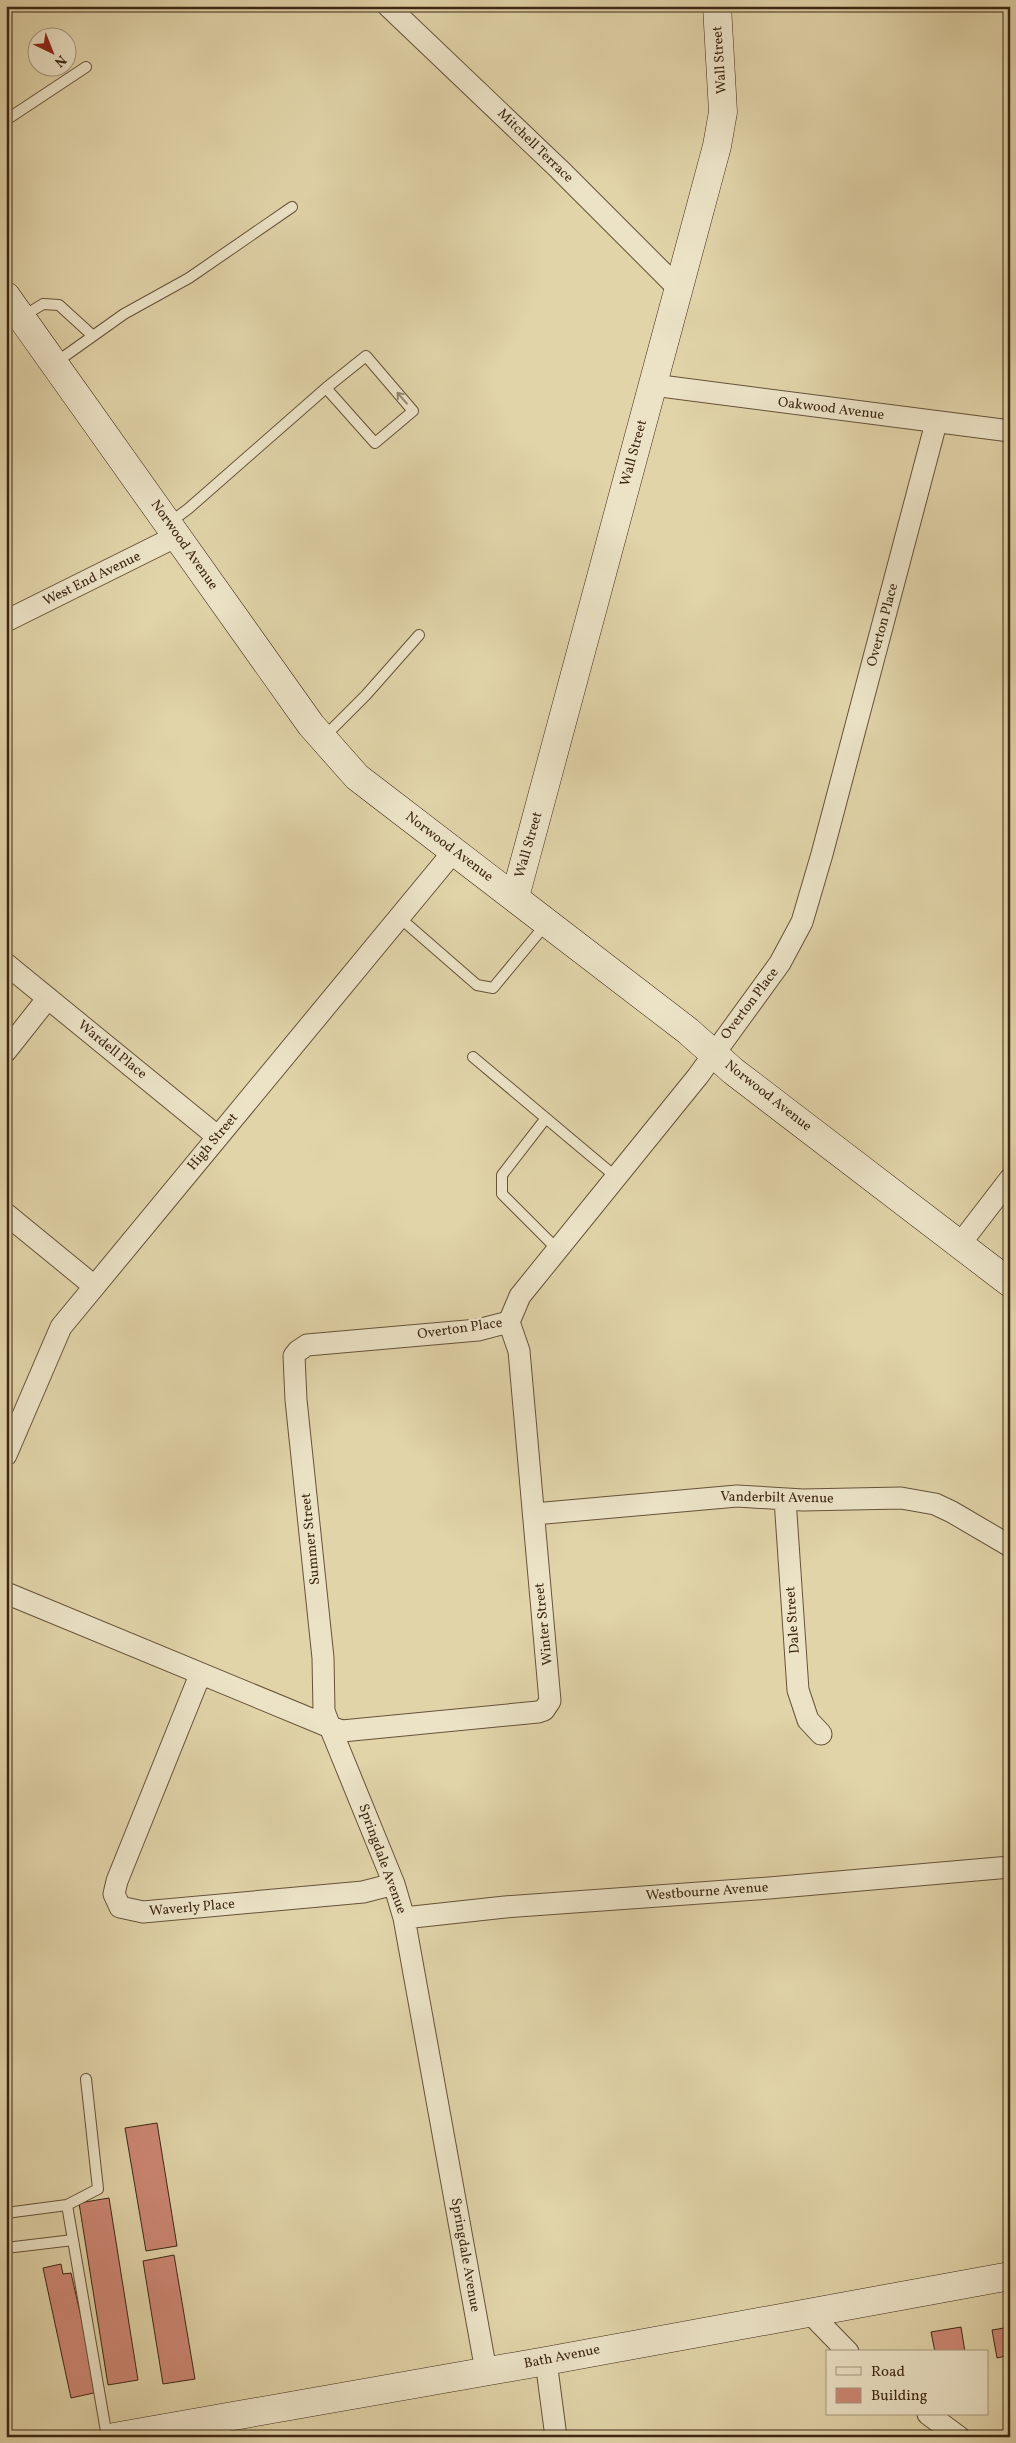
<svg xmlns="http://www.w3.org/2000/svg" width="1016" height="2443" font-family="Vollkorn,serif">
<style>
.building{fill:#ce8875;stroke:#3d2714}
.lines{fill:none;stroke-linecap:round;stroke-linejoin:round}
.lane-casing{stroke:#665239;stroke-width:12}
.street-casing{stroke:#665239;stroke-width:23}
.secondary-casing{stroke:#3d2714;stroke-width:29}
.lane{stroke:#ece3c7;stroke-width:10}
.street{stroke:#ece3c7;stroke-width:21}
.secondary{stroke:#ece3c7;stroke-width:28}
.oneway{stroke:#94856e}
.labels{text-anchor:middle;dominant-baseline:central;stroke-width:5;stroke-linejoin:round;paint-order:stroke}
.street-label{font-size:14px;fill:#3d2714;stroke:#ece3c7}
</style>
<rect width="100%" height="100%" fill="#e1d4a9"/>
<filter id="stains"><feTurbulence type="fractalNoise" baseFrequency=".004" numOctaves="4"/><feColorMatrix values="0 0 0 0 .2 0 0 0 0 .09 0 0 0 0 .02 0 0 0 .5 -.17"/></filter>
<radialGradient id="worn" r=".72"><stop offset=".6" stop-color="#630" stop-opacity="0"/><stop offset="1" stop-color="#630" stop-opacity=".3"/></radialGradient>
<path class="building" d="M157,2123L177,2246L146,2251L125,2128Z
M109,2198L138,2380L108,2385L79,2203Z
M174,2255L195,2379L163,2384L143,2261Z
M61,2264L63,2274L71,2273L98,2392L71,2398L43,2268Z
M961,2327L965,2352H935L931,2332Z
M1010,2327V2355L997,2358L992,2330Z"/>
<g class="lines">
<defs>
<path id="lane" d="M6,120L86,67
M22,317L43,304L59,305L93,336
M55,363L124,314L189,278L292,207
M169,523L188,509L326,388L366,356L413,411L375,443L326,388
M324,737L366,695L419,635
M400,918L477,985L493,988L546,924
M473,1057L616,1177
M546,1118L502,1175V1194L558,1250
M86,2079L98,2189L67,2205L107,2437
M6,2213L67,2205
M6,2248L73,2240"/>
<path id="street" d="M388,6L559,169L678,288
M653,385L1010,431
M6,621L177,536
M6,964L218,1137
M6,1051L48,998
M6,1214L94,1286
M960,1244L1010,1179
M509,1322L519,1351L550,1701L544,1710L538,1712L342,1731L330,1727L324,1711L323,1658L296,1400L294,1356L298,1351L307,1345L478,1330L509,1322L520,1296L698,1076L780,963L802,922L822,854L936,423
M6,1455L61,1327L454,851
M785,1499L798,1690L808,1720L821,1734
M534,1514L737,1496L803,1500L901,1498L935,1504L952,1512L1010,1546
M6,1593L330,1727L394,1884L404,1918L486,2371
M200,1675L117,1881L114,1894L120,1907L143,1912L363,1892L394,1884
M404,1918L505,1907L769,1888L1010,1867
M810,2313L848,2352
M546,2361L556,2437
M928,2414L959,2437"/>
<path id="secondary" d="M6,296L311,725L357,777L688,1031L733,1071L1010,1283
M515,897L717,146L723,112L717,6
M114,2437L546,2361L1010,2276"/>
</defs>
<use href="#lane" class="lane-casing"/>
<use href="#street" class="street-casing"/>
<use href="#secondary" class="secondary-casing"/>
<use href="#lane" class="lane"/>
<use href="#street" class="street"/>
<use href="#secondary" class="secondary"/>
</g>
<defs><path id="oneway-shaft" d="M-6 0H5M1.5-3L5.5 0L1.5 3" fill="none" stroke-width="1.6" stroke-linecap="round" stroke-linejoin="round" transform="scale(1.25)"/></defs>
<use class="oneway" href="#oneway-shaft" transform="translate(402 398) rotate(-131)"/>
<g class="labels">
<g class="street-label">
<text transform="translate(720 60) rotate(-94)">Wall Street</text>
<text transform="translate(535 146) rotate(44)">Mitchell Terrace</text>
<text transform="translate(831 409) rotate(7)">Oakwood Avenue</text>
<text transform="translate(634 453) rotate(-75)">Wall Street</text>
<text transform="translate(184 545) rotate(55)">Norwood Avenue</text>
<text transform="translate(92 579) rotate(-26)">West End Avenue</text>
<text transform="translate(883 625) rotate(-75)">Overton Place</text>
<text transform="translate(529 845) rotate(-74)">Wall Street</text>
<text transform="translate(449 847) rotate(37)">Norwood Avenue</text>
<text transform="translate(750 1004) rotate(-53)">Overton Place</text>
<text transform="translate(112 1050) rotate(39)">Wardell Place</text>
<text transform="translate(768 1096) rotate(38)">Norwood Avenue</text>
<text transform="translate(213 1142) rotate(-50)">High Street</text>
<text transform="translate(460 1329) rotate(-8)">Overton Place</text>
<text transform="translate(777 1498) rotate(1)">Vanderbilt Avenue</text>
<text transform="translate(311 1539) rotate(-96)">Summer Street</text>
<text transform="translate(793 1620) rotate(-94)">Dale Street</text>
<text transform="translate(544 1624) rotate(-96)">Winter Street</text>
<text transform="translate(382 1859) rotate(70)">Springdale Avenue</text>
<text transform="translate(707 1892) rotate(-4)">Westbourne Avenue</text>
<text transform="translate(192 1908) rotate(-5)">Waverly Place</text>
<text transform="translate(465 2255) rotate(80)">Springdale Avenue</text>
<text transform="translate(562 2357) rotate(-11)">Bath Avenue</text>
</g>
</g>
<rect width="1016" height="2443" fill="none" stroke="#e1d4a9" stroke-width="25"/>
<rect x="8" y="8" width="1001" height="2428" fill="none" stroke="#3d2714" stroke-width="2.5"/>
<rect x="12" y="12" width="991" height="2418" fill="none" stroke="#3d2714"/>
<rect x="826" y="2350" width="162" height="65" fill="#ece3c7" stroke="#a6987f"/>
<rect x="836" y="2367" width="25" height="8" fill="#ece3c7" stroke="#a6987f"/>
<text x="871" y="2376" font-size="15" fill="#3d2714">Road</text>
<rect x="836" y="2388" width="25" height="15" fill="#ce8875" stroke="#a6987f"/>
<text x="871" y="2400" font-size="15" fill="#3d2714">Building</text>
<g transform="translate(52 52) rotate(137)"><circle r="24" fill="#ece3c7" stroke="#a6987f"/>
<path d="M0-4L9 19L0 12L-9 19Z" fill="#8f2418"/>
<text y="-8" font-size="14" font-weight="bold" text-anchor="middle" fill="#3d2714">N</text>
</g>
<rect width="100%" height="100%" filter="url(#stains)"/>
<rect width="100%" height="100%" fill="url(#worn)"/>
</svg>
